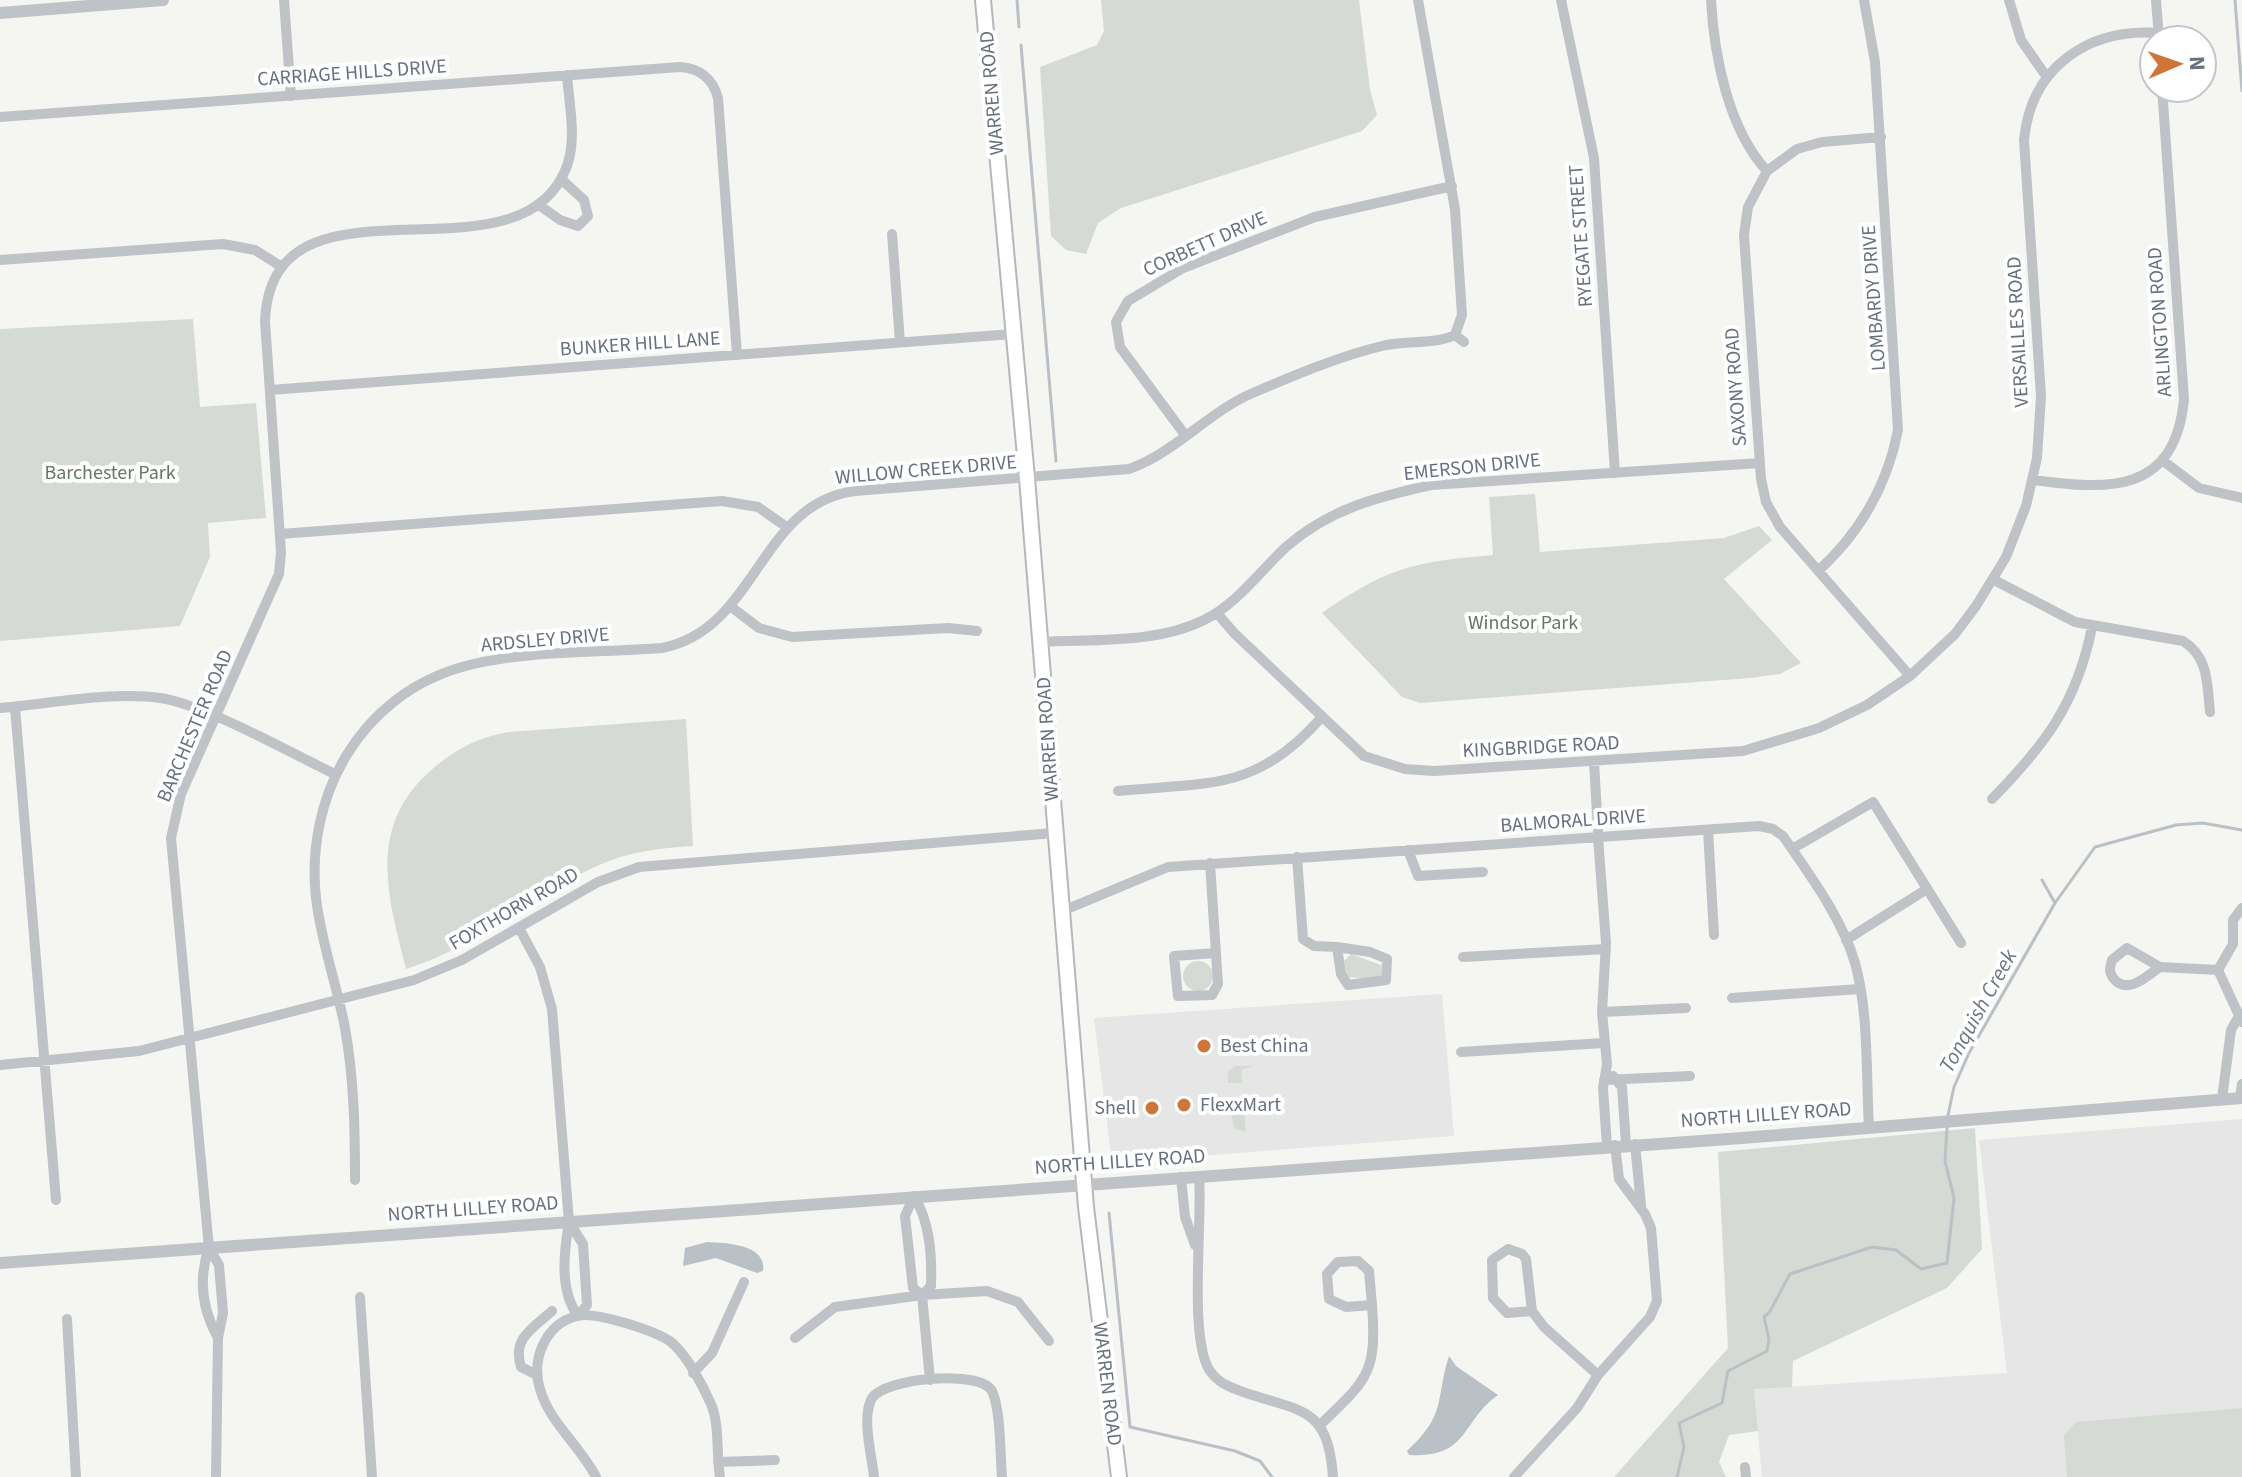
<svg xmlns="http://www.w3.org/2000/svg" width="2242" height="1477" font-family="'Source Sans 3',sans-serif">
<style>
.built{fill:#e5e6e5}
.green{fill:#d5dbd4}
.water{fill:#bac1c6}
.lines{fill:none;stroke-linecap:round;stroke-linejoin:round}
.stream{stroke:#bac1c6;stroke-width:3}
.secondary-casing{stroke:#b4b7bc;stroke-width:18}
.minor{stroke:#bfc2c6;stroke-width:10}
.tertiary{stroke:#bfc2c6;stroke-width:12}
.secondary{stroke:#fff;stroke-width:14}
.poi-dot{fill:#ce7539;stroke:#fff;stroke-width:3}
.labels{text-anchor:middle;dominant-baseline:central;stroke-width:8;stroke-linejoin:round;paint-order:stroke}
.street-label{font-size:20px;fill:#687180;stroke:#fff}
.park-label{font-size:20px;fill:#667866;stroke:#fff}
.poi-label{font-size:20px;fill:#687180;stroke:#fff;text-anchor:start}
.water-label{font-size:22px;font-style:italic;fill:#697783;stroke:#fff}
</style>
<rect width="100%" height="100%" fill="#f5f5f2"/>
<path class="built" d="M1442,994L1454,1136L1112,1163L1094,1018Z
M2242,1119V1477H1762L1754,1389L2007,1373L1979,1140Z"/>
<path class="green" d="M1101,0H1359L1370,90L1377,115L1362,131L1121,208L1098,223L1086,254L1066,250L1051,236L1040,67L1097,45L1104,31Z
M193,319L200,407L256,403L266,518L208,523L210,557L180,626L0,641V329Z
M1535,494L1540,552L1724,538L1759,526L1772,540L1724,579L1801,663L1780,674L1750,678L1420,703L1402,697L1322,613C1389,567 1413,562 1493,555L1489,497Z
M686,719L693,846C660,848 627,852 597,866C531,895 476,948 406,969C388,898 367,829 428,773C452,751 477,737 509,732Z
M1351,954L1381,965V975L1376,979L1347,977L1344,961Z
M1183 976a15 15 0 1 1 30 0a15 15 0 1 1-30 0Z
M1235,1066H1253L1241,1070L1242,1083H1228V1071Z
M1244,1112L1246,1132L1234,1128L1231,1113Z
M1975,1128L1982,1249L1947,1288L1793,1361L1792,1387L1754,1389L1758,1431L1729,1435L1719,1462L1726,1477H1614L1728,1348L1718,1152Z
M2242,1408V1477H2067L2064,1435L2076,1422Z"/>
<path class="water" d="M707,1242C726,1243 767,1244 763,1271L757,1273L716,1258L683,1266L685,1248Z
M1449,1356L1456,1366L1498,1395C1460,1422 1470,1458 1409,1455L1407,1451C1447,1414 1435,1401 1449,1356Z"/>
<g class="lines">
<path class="stream" d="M1017,0L1019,27
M2235,0L2242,91
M1021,45L1056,461
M2042,880L2055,903
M1947,1120L1954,1087L1969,1053L2055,903L2095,847L2176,825L2203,823L2242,830
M1109,1213L1130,1427L1235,1451L1260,1461L1272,1477
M1677,1477L1684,1447L1679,1423L1722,1403L1728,1371L1767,1351L1769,1339L1764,1317L1769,1313L1790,1274L1872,1247L1896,1250L1921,1269L1947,1263L1954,1198L1945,1161L1947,1127"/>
<defs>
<path id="secondary" d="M983,0L1027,478L1086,1207L1119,1477"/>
</defs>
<use href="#secondary" class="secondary-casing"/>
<path class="minor" d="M284,0L291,96
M1418,0L1455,209L1462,315L1455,335
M1561,0L1594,158L1615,473
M1711,0C1714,55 1728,129 1767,171
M2009,0L2021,40L2046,76
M2156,0L2159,38
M0,117L680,67C700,68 713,79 718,98L737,355
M1881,137L1822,142L1797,149L1767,171L1748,207L1744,235L1761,479L1766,502L1780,527L1910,676
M539,205L560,220L578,226L588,216L584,200L561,179
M892,234L900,342
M0,260L223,244L255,250L282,267
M270,390L1013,334
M1185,435L1120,347L1116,322L1128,301L1183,268L1315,217L1452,186
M2162,460L2199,488L2242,498
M2033,480C2108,490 2175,495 2184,399L2162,88
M280,534L722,501L758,507L788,528
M1818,571C1861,532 1887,486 1898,430L1875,62L1864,0
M1994,580L2075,622L2183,641C2209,657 2207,684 2210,712
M730,606L759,628L792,637L948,628L977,631
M1217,613L1234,633L1364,756L1405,769L1434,771L1743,751L1819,728L1867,705L1910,676L1955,634L1976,606L2006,557L2026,506L2037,458L2041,396L2024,140C2031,67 2088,28 2159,33
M1041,642C1093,639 1156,644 1204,620C1238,603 1259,572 1286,547C1329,509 1377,497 1431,485L1760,463
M15,707L56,1200
M0,708C49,704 112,691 160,698C207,705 288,752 335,774
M1594,762L1598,831
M1118,791C1208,782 1256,792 1321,718
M1992,799C2045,745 2077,703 2092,627
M1708,830L1714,935
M1598,837L1606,943L1602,1012L1607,1064L1603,1088L1607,1146
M1792,849L1873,802L1961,943
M1408,850L1418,876L1483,872
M1297,857L1303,939L1314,946L1337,947
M1210,863L1218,984L1212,995L1178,996L1174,956L1216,953
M2242,908L2233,920V944L2218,970L2242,1022
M1060,912L1168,867L1759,826L1773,829L1783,836C1809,874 1842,918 1855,963C1869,1012 1866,1077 1869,1128
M519,928L540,967L552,1009L569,1222C564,1252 559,1290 578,1316
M1846,940L1927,889
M1337,947L1370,952L1387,959L1386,980L1348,985L1341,974Z
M2127,948L2160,967C2147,976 2128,995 2114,979C2108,972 2110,967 2112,960Z
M1463,957L1606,949
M2160,967L2218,970
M1732,998L1860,989
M1602,1012L1686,1008
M1461,1052L1603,1043
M0,1065L139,1051L414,980L462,960L598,882L639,867L1054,833
M1613,1076L1622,1087L1626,1144
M1604,1080L1690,1076
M2240,1098L2242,1084
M2222,1099L2231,1030L2239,1016
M1635,1144L1641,1205
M1199,1176C1203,1218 1188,1339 1210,1371C1219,1384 1232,1388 1246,1393C1304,1412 1328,1408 1333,1477
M1181,1177L1185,1217L1195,1245
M355,1180C355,1130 354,1078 345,1028C337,985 321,942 316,898C305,796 360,696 462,667C522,650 599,653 662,648C757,630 759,503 855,491L1129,469C1175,453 1209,411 1255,392C1295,375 1340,356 1382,346C1406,340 1433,345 1455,335L1464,342
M914,1196L905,1216L913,1288L922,1295L930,1380
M914,1196C930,1222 932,1255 931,1286L922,1295
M569,1222L583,1244L587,1305L578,1316
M209,1248C198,1279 202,1309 218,1338
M1508,1249L1522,1254L1526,1259L1532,1311L1507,1313L1493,1298L1492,1260Z
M1358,1261L1369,1271L1372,1305L1346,1307L1329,1299L1327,1274L1338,1262Z
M360,1297L372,1477
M1532,1311L1544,1327L1598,1375
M67,1319L76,1477
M795,1338L835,1307L922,1295L987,1291L1018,1302L1049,1341
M693,1373L712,1353L744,1282
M537,1375L521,1367C512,1338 532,1329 552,1311
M1320,1425C1368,1379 1377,1373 1372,1305
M718,1462L775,1460
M1745,1467L1746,1477
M216,1477L218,1338L223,1313L219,1265L209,1248L171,838L181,794L279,574L281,552L265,321C272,157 520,294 567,166C577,138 569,104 567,75
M596,1477C581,1447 549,1422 540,1389C531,1360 545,1324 577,1316C595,1311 656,1331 671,1342C687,1355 703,1386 711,1404C720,1425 716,1454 720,1477
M874,1477C872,1456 861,1417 872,1398C885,1378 980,1369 992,1391C1001,1410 1000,1455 1002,1477
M1514,1477L1577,1408L1598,1375L1650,1317L1657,1301L1651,1228L1645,1214L1619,1179L1615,1145"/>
<path class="tertiary" d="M0,13L163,0
M0,1263L1742,1138L2242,1098"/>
<use href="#secondary" class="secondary"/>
</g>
<g class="poi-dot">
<circle cx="1204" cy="1046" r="8"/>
<circle cx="1184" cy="1105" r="8"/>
<circle cx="1152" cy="1108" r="8"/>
</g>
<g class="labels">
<g class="street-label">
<text transform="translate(352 73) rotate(-4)">CARRIAGE HILLS DRIVE</text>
<text transform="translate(992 93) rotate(-95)">WARREN ROAD</text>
<text transform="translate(1581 236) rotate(-94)">RYEGATE STREET</text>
<text transform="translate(1205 244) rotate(-24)">CORBETT DRIVE</text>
<text transform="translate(1874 298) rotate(-94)">LOMBARDY DRIVE</text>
<text transform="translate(2160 322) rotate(-94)">ARLINGTON ROAD</text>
<text transform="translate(2018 332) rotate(-93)">VERSAILLES ROAD</text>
<text transform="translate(640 344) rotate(-4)">BUNKER HILL LANE</text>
<text transform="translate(1736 387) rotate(-94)">SAXONY ROAD</text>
<text transform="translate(1472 467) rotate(-6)">EMERSON DRIVE</text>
<text transform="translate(926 470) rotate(-5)">WILLOW CREEK DRIVE</text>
<text transform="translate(545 640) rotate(-5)">ARDSLEY DRIVE</text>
<text transform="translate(195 726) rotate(-67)">BARCHESTER ROAD</text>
<text transform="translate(1048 739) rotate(-94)">WARREN ROAD</text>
<text transform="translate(1541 747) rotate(-3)">KINGBRIDGE ROAD</text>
<text transform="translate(1573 821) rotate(-4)">BALMORAL DRIVE</text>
<text transform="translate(514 909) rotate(-30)">FOXTHORN ROAD</text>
<text transform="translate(1766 1115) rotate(-4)">NORTH LILLEY ROAD</text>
<text transform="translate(1120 1162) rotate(-4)">NORTH LILLEY ROAD</text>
<text transform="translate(473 1209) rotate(-4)">NORTH LILLEY ROAD</text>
<text transform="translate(1107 1384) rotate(83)">WARREN ROAD</text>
</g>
<g class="park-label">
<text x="110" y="473">Barchester Park</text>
<text x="1523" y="623">Windsor Park</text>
</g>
<g class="poi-label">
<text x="1220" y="1046">Best China</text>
<text x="1200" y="1105">FlexxMart</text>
<text x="1136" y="1108" text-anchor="end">Shell</text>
</g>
<g class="water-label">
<text transform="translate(1978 1011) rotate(-61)">Tonquish Creek</text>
</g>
</g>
<g transform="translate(2178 64) rotate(88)"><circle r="38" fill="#ffffff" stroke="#c3c6cc" stroke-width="2"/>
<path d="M0-6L14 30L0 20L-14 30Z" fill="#ce7539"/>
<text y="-12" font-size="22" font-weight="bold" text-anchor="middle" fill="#687180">N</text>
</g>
</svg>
